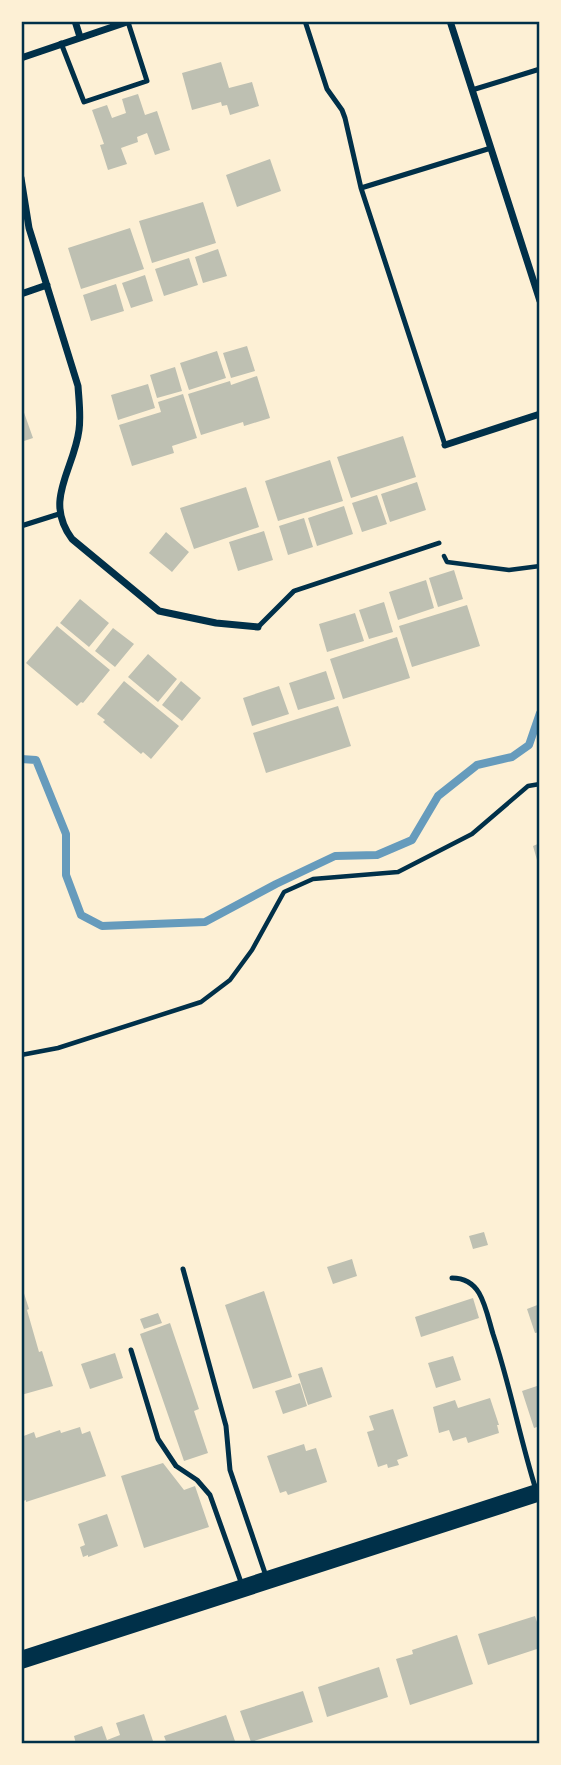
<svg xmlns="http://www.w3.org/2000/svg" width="561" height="1765" font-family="'Roboto Condensed',sans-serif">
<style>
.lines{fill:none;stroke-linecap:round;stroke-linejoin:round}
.stream{stroke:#669bbc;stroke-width:8}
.building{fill:#bec0b2}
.path{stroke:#003049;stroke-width:4.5}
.service{stroke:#003049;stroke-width:5}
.minor{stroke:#003049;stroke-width:7}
.primary{stroke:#003049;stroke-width:18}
.neatline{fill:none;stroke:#003049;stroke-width:2.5}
</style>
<rect width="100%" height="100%" fill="#fdf0d5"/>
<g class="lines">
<path class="stream" d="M21,759L36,760L66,834V875L81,915L102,926L205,922L276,884L335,856L377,855L412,840L438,796L477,765L512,757L529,745L540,713"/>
</g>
<path class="building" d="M221,62L229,88L252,82L259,106L230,115L227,105L222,106L221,102L192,110L182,73Z
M138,94L145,115L157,111L170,150L155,155L147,133L137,137L138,142L121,148L127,164L108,170L100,145L104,144L92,110L107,105L112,118L126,113L122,99Z
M270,159L281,191L237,207L226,175Z
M203,202L216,243L152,263L139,221Z
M130,228L144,269L81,289L68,248Z
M218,249L227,276L203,283L195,257Z
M189,258L198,285L164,296L155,269Z
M145,275L153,301L131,308L122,283Z
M116,284L124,311L91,321L83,295Z
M247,346L255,371L231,378L223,353Z
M217,351L226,378L189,390L180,363Z
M175,367L182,391L157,398L150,375Z
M257,376L270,418L244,426L243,422L201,435L188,394L230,381L231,385Z
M148,384L155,408L118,420L111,395Z
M183,394L197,438L172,446L174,453L132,466L119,425L161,412L158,402Z
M21,404L33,438L21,442Z
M403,436L416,477L351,498L337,457Z
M330,460L343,501L278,521L265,481Z
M417,482L426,510L390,522L381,494Z
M246,487L259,527L194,549L180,508Z
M377,495L387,524L362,532L352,503Z
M344,506L353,534L317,546L308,518Z
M304,518L313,547L288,555L279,526Z
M264,531L273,560L238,571L229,542Z
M166,532L189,552L172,572L149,553Z
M454,570L463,599L438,607L429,578Z
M426,580L434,608L398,620L389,592Z
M80,599L109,623L89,647L60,623Z
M384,602L393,632L369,639L359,610Z
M467,605L480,646L412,667L399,626Z
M355,613L364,641L327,652L319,624Z
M57,626L110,670L83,703L81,702L77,706L26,663Z
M113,628L134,644L115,667L95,651Z
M397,637L410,678L343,699L330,659Z
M148,654L177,679L158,702L128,677Z
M326,671L335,699L298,710L289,683Z
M124,681L179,726L151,759L143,752L141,754L103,722L105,720L97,714Z
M181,681L201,698L182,721L162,705Z
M279,686L289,714L252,726L243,698Z
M338,706L351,746L266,773L253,733Z
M540,843V867H539L533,846Z
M484,1232L488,1245L473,1249L469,1236Z
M352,1259L357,1276L333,1284L327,1267Z
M21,1284L29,1309L27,1310L39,1352L42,1351L53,1386L21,1395Z
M264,1291L292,1377L253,1389L225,1305Z
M473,1298L479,1318L421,1337L415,1317Z
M540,1304V1332L535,1333L527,1309Z
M158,1313L162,1323L144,1329L140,1319Z
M170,1323L199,1409L194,1411L208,1453L184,1461L140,1334Z
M115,1353L123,1378L90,1389L81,1364Z
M453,1356L461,1380L436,1388L428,1363Z
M322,1367L332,1397L308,1405L298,1374Z
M300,1383L307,1406L283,1414L275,1391Z
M540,1385V1426L534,1428L522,1391Z
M490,1398L499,1425H497L499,1433L468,1443L466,1437L453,1441L449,1430L439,1433L433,1407L455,1400L458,1408Z
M393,1409L408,1456L397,1460L399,1465L388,1468L387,1464L378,1467L367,1432L374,1430L369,1416Z
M80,1427L82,1434L90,1431L106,1476L26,1502V1500L21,1502V1437L34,1432L36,1438L60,1430L61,1433Z
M304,1444L306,1451L316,1448L327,1482L288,1495L286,1491L280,1493L267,1456Z
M163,1463L184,1490L195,1486L209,1527L144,1548L121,1476Z
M107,1514L118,1546L88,1557V1555L83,1557L80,1547L85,1545L78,1524Z
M535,1616L540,1631V1648L488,1665L478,1634Z
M457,1635L473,1684L410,1705L396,1659L413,1654L412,1650Z
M379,1667L388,1697L327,1717L318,1687Z
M303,1691L313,1722L251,1742L240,1711Z
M144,1714L154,1744H76L74,1736L102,1726L107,1740L120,1735L116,1723Z
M226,1715L236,1744H167L164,1736Z"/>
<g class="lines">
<path class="path" d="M444,556L447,562L509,570L540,566
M21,1055L58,1048L201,1002L230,980L252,950L284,892L313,879L398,872L472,834L528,786L540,784"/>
<path class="service" d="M305,21L327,89L342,110L345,118L361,188L445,445
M61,43L84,102L147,81L128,22
M472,90L540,69
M361,188L491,148
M21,526L59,514
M258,627L294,591L439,543
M183,1269L226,1426L230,1470L266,1576
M452,1278C463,1278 473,1283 479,1293C486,1305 489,1321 493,1334C510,1385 520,1439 536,1490
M131,1350L158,1439L176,1466L197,1480L210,1495L242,1585"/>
<path class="minor" d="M75,21L80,37
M450,21L540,301
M21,58L130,21
M21,178L29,228L78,386C79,401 81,416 79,430C74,470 43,500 72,539L159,611L216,623L258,627
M21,294L47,285
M445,445L540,414"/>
<path class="primary" d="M21,1660L540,1492"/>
</g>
<rect width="561" height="1765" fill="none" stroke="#fdf0d5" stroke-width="46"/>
<rect x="23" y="23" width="515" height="1719" class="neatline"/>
</svg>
